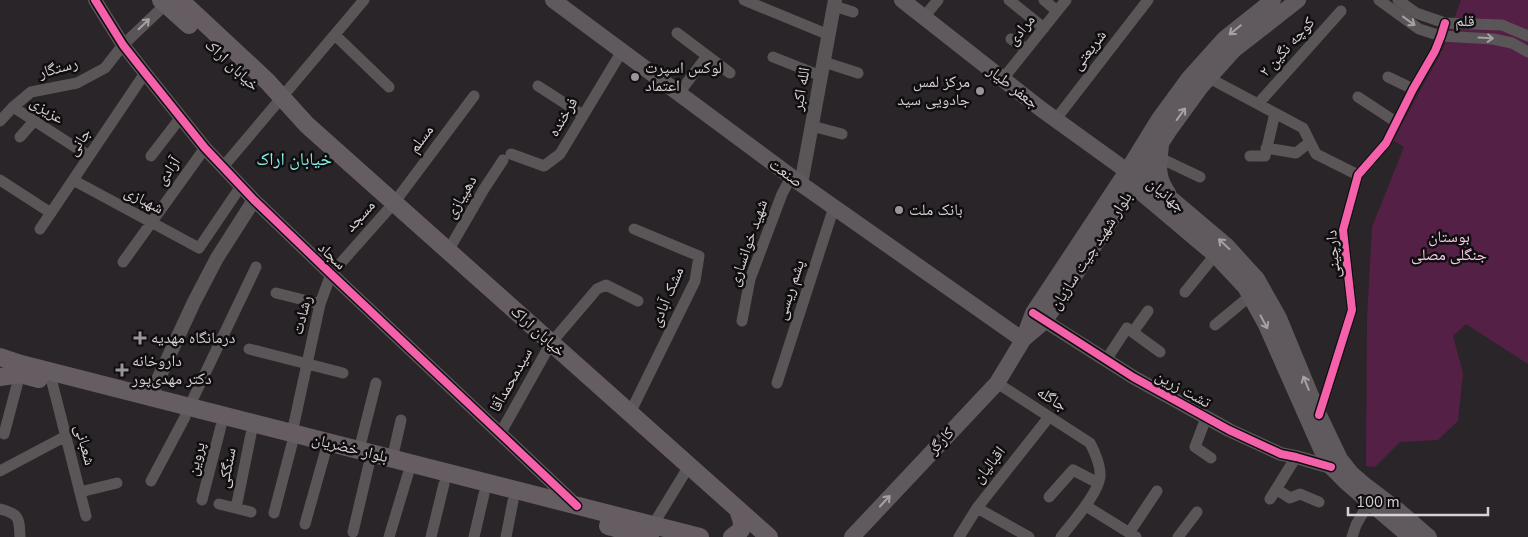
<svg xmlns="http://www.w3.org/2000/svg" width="1528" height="537" font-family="'Nunito Sans','Noto Naskh Arabic',sans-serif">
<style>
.green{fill:#542045}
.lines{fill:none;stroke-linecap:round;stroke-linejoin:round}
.minor{stroke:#5a5658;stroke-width:11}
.tertiary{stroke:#5a5658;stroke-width:14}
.secondary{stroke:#605a5e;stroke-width:16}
.primary{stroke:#655d62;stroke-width:18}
.cycleway-casing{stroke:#110e10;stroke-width:11}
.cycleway{stroke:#f560ab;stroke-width:8}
.oneway{stroke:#a4a0a2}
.oneway2{stroke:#a7a1a5}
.poi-dot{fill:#9a9598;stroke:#110e10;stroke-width:2}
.labels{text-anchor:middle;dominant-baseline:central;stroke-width:5;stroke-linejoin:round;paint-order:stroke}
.street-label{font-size:16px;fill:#d6d1d4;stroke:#110e10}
.poi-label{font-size:16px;fill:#d6d1d4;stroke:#110e10;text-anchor:start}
.park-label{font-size:16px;fill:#f6cee7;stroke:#110e10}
.neighbourhood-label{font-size:18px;fill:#87f1ea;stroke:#110e10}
</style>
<rect width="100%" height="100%" fill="#2a2528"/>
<path class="green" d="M1461,0H1528V364L1466,324L1453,336L1463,373L1458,421L1438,440L1400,442L1375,467L1366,466L1367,318L1372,227L1404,147L1393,140L1443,49Z"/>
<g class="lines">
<path class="minor" d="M744,0L829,35
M1009,0L1044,28
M1044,0L1057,11
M1379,0L1419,29L1441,36L1493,39L1512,43L1528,52
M1398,0L1416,13L1445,23L1502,25L1528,36
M834,6L853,12
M924,17L938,0
M677,33L730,73
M335,35L389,87
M1011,39L1026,49
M773,57L821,76
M824,62L858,73
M1388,77L1413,89
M1209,78L1303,128L1316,154L1358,175
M1002,80L1066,0
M538,86L583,115
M679,93L707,56
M1358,97L1396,122
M1258,104L1341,11
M13,107L89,156
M1056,119L1148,0
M0,121L13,107L31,92L77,83L105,68L123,45L166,4
M812,126L842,134
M20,137L34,121
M1266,148L1296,153L1310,142
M511,154L544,166L560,154L622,51
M151,156L181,117
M1250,156H1265L1275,113
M1160,158L1200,177
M223,167L364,0
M0,180L51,213
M73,180L199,248L241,186
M40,229L145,73
M448,251L484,189L503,160
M123,262L205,148
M1185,292L1215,255
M276,293L320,304
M742,321L750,279L782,194L791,177
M1215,325L1250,296
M1133,332L1148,311
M249,349L343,373
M1106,360L1127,328L1160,352
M52,382L86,516
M777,383L834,207
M997,383L1090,443C1095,452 1101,467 1100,477C1098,494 1071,524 1061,537
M189,407L256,267
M630,413L695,281L699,256L634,229
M1319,415L1352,310L1343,230L1358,175L1386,143L1413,89L1435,51L1441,36L1445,23
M1206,418L1195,447L1211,458
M292,433L320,304L331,274L394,203L474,96
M4,434L20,374
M500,434L551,343L597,289L606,285L638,301
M359,450L376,383
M392,459L401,420
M0,471L66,436
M151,481L185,417
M1276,489L1290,498L1300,494L1319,502
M80,492L117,483
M1049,497L1073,470L1098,483
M1270,499L1296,457
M202,500L221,426
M219,504L251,512
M1086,506L1136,537
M236,508L251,434
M977,508L1029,537
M0,509C20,514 19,518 20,537
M274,513L292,444
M305,524L325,453
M653,525L689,466
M353,532L369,464
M1129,533L1157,491
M389,537L408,474
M431,537L444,484
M474,537L484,494
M506,537L513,501
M959,537L977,508L1049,417
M1178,537L1197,512
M1352,537L1356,525L1369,502"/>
<path class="tertiary" d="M95,0L123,45L145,73L205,148L254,200L331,274L577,506
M801,184L835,0
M1037,316L1133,377L1229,430L1281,454L1296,457L1331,467
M150,397L194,302L217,258L254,200"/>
<path class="secondary" d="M553,0L801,184L1023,340
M902,0L1041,109L1127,171L1141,173L1226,245L1257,279L1279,318L1319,415L1340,459L1351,473L1366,486L1399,511L1429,537
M1161,145C1159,166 1156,175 1168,193
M1127,171L1133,186L1215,255L1245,287L1266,325L1321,449L1331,467L1348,484L1410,537
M1025,338L1045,321L1171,128L1200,88L1234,50L1298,0
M852,537L997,383L1023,340L1033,313L1127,171L1159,119L1189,78L1224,39L1273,0"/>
<path class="primary" d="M161,0L189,25
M180,0L267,81L307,125L769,537
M0,357L21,364L700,537
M0,377L20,374L39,379
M608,526L650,537
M732,537L741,530L742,522L738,510"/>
<defs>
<path id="cycleway" d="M95,0L123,45L145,73L205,148L254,200L331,274L577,506
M1033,313L1133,377L1229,430L1281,454L1296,457L1331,467
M1319,415L1352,310L1343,230L1358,175L1386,143L1413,89L1435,51L1441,36L1445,23"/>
</defs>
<use href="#cycleway" class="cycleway-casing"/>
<use href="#cycleway" class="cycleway"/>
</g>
<defs><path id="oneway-shaft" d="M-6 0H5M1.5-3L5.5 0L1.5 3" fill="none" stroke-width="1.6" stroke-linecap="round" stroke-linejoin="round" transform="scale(1.25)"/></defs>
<g class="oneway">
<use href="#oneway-shaft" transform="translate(1409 21) rotate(36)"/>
<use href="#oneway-shaft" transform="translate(144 24) rotate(-44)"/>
<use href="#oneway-shaft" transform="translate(1486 38) rotate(3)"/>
</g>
<g class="oneway2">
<use href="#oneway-shaft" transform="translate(1235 30) rotate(141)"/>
<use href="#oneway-shaft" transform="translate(1181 114) rotate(-54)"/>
<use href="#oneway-shaft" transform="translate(1224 244) rotate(-137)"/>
<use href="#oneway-shaft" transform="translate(1264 322) rotate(62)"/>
<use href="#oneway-shaft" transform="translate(1306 383) rotate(-112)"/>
<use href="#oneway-shaft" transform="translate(885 501) rotate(-47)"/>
</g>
<g class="poi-dot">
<circle cx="635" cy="77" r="5"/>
<circle cx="980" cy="91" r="5"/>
<circle cx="899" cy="210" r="5"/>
<path d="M137.5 330.5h5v5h5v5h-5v5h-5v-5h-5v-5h5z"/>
<path d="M119.5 362.5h5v5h5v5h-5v5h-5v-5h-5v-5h5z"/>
</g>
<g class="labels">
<g class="street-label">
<text transform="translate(1465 21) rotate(2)">قلم</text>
<text transform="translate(1021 30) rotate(-51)">مرادی</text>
<text transform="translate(1287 47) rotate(-48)">کوچه نگین ۲</text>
<text transform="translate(1089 50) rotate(-52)">شریعتی</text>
<text transform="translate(232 65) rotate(43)">خیابان اراک</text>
<text transform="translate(58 68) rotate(-16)">رستگار</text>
<text transform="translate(1013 87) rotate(38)">جعفر طیار</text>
<text transform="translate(801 89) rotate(-80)">الله اکبر</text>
<text transform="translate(47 110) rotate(33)">عزیزی</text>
<text transform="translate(563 117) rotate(-59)">فرخنده</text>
<text transform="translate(421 139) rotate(-53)">مسلم</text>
<text transform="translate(79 142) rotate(-56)">جانی</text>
<text transform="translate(168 171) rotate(-55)">آزادی</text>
<text transform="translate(786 173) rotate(36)">صنعت</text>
<text transform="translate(1166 195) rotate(40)">جهانیان</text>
<text transform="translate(461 197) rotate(-59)">دهپیازی</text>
<text transform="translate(144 200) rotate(28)">شهبازی</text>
<text transform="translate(360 216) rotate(-48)">مسجد</text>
<text transform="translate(748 243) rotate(-71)">شهید خوانساری</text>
<text transform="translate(1091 251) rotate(-57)">بلوار شهید چیت سازیان</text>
<text transform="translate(1333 254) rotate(-94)">دارچینی</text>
<text transform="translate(332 256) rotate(44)">سجاد</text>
<text transform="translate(790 290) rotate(-72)">پشم ریسی</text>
<text transform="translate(667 297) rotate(-67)">مشک آبادی</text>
<text transform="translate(302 315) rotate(-76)">رشادت</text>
<text transform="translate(538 331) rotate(42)">خیابان اراک</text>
<text transform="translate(511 380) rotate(-61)">سیدمحمدآقا</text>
<text transform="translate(1183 389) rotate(29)">تشت زرین</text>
<text transform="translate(1052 399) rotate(33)">جاگله</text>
<text transform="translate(941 441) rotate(-47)">کارگر</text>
<text transform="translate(85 445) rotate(75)">شعبانی</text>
<text transform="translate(350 448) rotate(14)">بلوار خضریان</text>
<text transform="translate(196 459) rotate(-76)">پروین</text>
<text transform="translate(989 465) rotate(-52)">اقبالیان</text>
<text transform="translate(227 468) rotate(-79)">سنگکی</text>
</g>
<g class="poi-label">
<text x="645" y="68">لوکس اسپرت<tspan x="645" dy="18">اعتماد</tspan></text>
<text x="970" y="82" text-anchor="end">مرکز لمس<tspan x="970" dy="18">جادویی سید</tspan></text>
<text x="909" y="210">بانک ملت</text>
<text x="151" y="338">درمانگاه مهدیه</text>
<text x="132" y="361">داروخانه<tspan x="132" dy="18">دکتر مهدی‌پور</tspan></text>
</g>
<g class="park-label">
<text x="1449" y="237">بوستان<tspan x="1449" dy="18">جنگلی مصلی</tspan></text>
</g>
<g class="neighbourhood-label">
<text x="294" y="159">خیابان اراک</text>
</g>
</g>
<path d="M1348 507v8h140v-8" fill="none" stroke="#d6d1d4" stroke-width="2.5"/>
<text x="1356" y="507" font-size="15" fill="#d6d1d4" stroke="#110e10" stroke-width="4" paint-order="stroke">100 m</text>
</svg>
